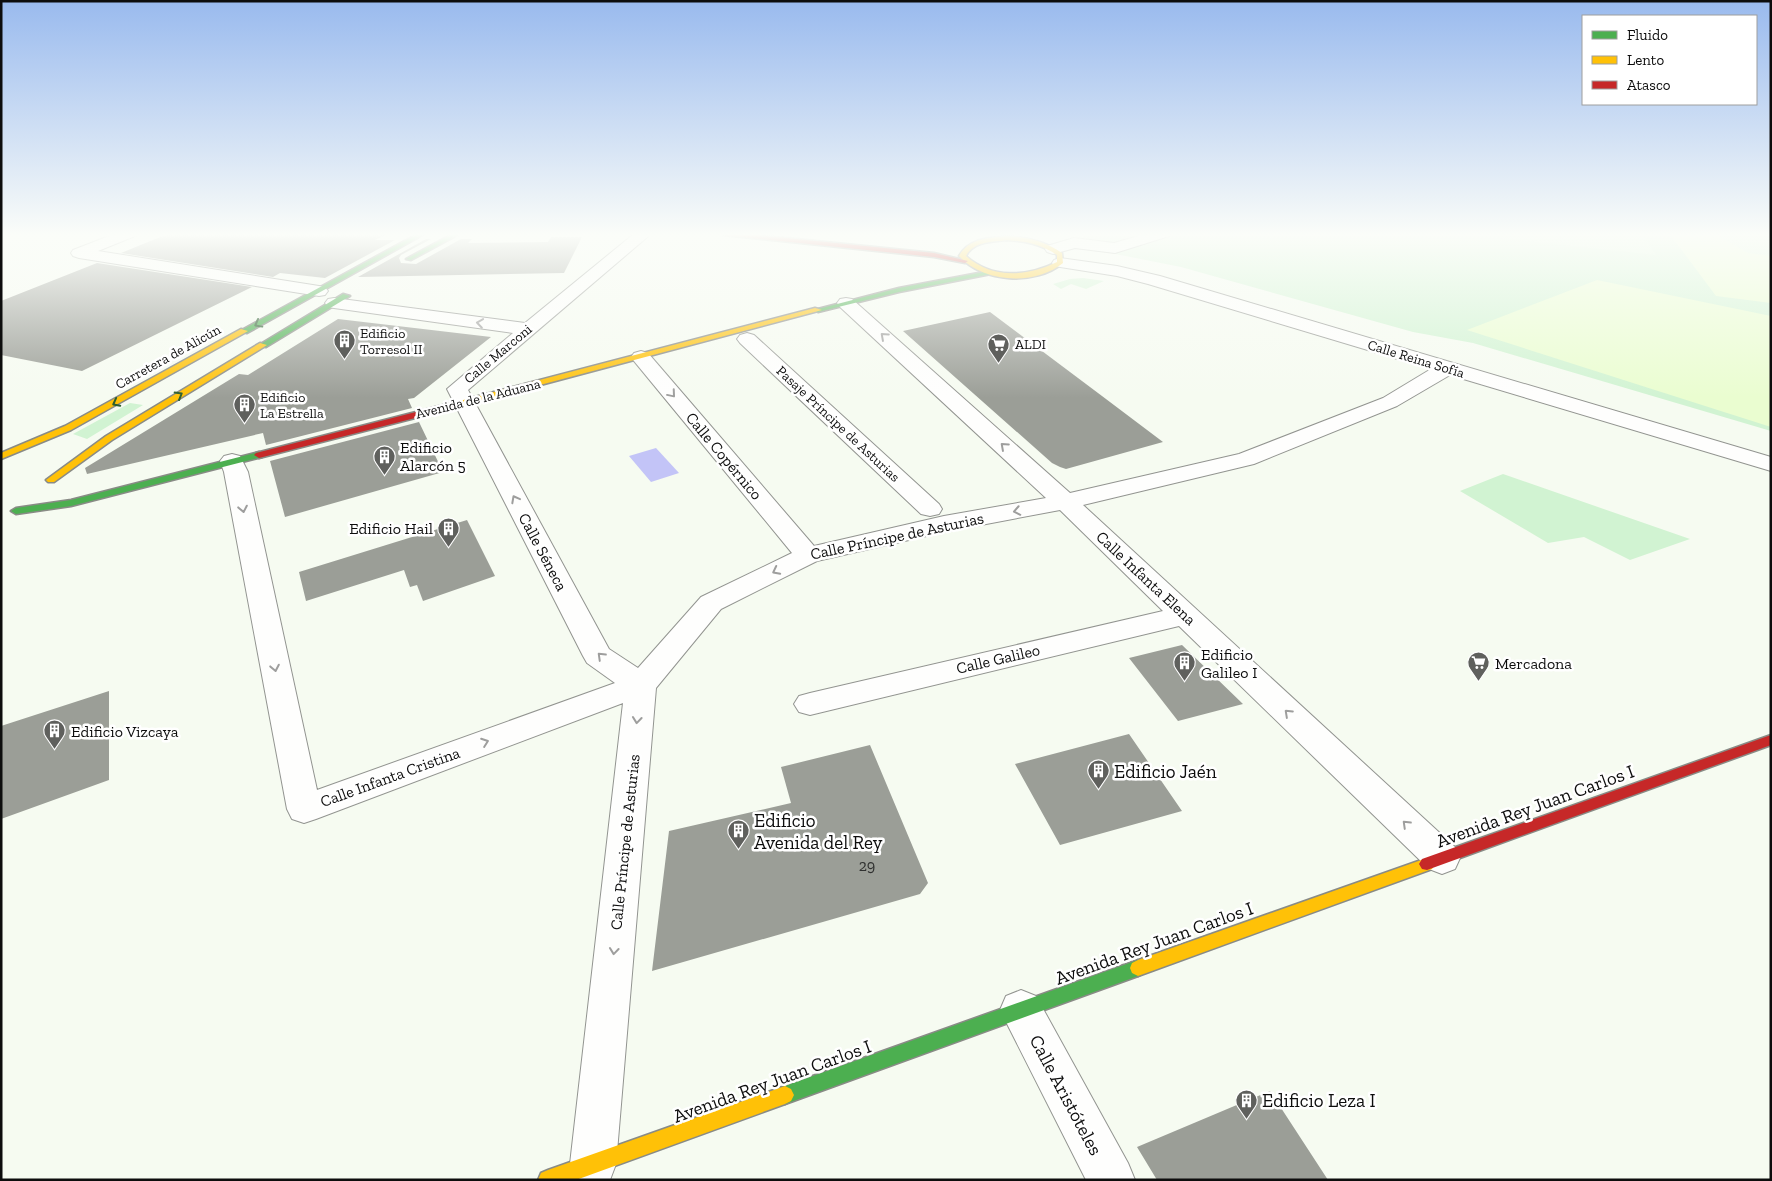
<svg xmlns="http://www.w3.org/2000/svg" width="1772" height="1181" font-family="'Zilla Slab',serif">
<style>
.green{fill:#d1f3d2}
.sand{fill:#eafdd0}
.pitch{fill:#dcf7d9}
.water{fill:#c3c4f7}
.building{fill:#9b9e97}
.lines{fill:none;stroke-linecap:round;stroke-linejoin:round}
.street-casing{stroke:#929490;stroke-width:2}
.fast-casing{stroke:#898b86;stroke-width:3}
.slow-casing{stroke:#898b86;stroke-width:3}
.jam-casing{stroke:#898b86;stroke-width:3}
.street{fill:#fefefd;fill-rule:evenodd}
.fast{fill:#4caf50;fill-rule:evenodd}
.slow{fill:#ffc107;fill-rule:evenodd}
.jam{fill:#c62828;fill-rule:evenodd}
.oneway{stroke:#9e9e9d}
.oneway2{stroke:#2c5e2e}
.labels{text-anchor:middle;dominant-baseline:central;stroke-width:5;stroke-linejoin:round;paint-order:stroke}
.far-poi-label{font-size:14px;fill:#0d0d0d;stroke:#fff;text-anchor:start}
.far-street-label{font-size:14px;fill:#0d0d0d;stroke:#fff}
.poi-label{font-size:16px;fill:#0d0d0d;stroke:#fff;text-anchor:start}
.street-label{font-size:16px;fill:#0d0d0d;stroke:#fff}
.near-number-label{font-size:16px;fill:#303130}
.near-poi-label{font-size:19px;fill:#0d0d0d;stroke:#fff;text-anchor:start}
.near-street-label{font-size:19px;fill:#0d0d0d;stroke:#fff}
</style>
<rect width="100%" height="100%" fill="#f6fbf1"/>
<path class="green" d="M1096,233H1771V431L1473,343L1413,332L1181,267L1060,243Z
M1083,278L1104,281L1086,289L1071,284L1061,289L1053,284L1070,279Z
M130,403L143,405L87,439L73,434Z
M1503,474L1690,539L1630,560L1584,537L1548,543L1460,491Z"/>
<path class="sand" d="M1669,233H1771V303L1716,296Z
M1597,280L1771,316V427L1467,330Z"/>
<path class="pitch" d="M1474,233H1557L1563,245L1475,235Z
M1558,233H1641L1656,255L1564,245Z
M1713,233H1771V256L1748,253Z"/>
<path class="water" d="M656,448L679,473L651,482L629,456Z"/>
<path class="building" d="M170,233H390L375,240H395L325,278L280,273L273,277L121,253Z
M551,237H582L564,273L358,277L426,239H431L401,255L399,258L401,263L416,264L461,239H472L468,243L548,242Z
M97,263L252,287L82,371L1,355V301Z
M990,312L1102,396L1163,442L1066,469L1060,467L1052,463L903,331Z
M338,319L491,337L414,398L408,399L412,408L266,445L263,433L87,474L85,468L239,374L248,375Z
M419,422L443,472L285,517L270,461Z
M467,520L495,576L423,601L417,585L410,587L404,570L306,601L299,572Z
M1182,645L1243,704L1178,721L1129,658Z
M109,691V780L1,819V726Z
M1129,734L1182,811L1060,845L1015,764Z
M870,745L928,883L920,894L652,971L669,831L791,803L781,767Z
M1270,1091L1328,1180H1157L1137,1147Z"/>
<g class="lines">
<defs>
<path id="street" d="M117,233H138L135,236L98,251L319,286L325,287L328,291L325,295L319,296L79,258L73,256L71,253L73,250Z
M635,233H652L468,390L609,649L638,668L701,597L792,553L634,361L631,357L634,353L641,351L648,353L814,546L944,516L1046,498L840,307L837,303L840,299L846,298L852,299L1070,493L1239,454L1383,398L1431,369L1148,284L1117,276L1054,266L1052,263L1054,260L1060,258L1117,266L1160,276L1771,457V471L1450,375L1397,406L1254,464L1083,505L1455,847L1460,858L1455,869L1442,874L1429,869L1179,626L810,715L799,712L794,704L799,696L810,693L1163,611L1060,510L944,532L817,561L721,609L656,688L616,1164L610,1180H576L570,1164L623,703L316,819L304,823L292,819L287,809L224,472L220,461L224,456L232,454L240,456L248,472L317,790L615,683L587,663L583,656L447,389L513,333L334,308L328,307L325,303L328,299L334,298L525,323Z
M1149,233H1172L1169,236L1115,253L1075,248L1053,254L1047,252L1045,249L1047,246L1074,238L1114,243Z
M747,333L754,335L939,504L942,509L939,514L930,516L921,514L740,343L737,339L740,335Z
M1021,990L1036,996L1128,1163L1135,1180H1086L1000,1010L1006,996Z"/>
<path id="fast" d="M419,233H426L247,333L240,331Z
M454,233H461L411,260L406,259Z
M989,271L991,272V274L899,292L818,312L814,310L899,288Z
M343,294L350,296L266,347L259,345Z
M259,452L262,453V457L71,506L16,514L11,511L16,508L71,500Z
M1138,960L1144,963L1146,968L1144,973L1138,976L785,1104L779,1101L776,1095L779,1089L785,1086Z"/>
<path id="slow" d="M1007,236C1027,237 1045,241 1062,253L1063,263C1035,286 983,283 959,256C969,238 989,238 1007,236ZM1007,240C1025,241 1041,244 1057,255V262C1026,277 992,279 966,256C974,241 992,242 1007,240Z
M815,308L822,310L454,408H448L447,406L448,404Z
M241,329L248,331L71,430L1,459V453L65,426Z
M260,343L267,345L112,440L54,482H48L46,480L106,436Z
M1427,858L1432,859L1435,864L1432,869L1138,976L1132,973L1130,968L1132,963L1138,960Z
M785,1086L791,1089L794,1095L791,1101L785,1104L576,1180H538L541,1173L548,1170Z"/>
<path id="jam" d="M720,233H738L934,253L968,261L965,263L934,257L723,235Z
M451,403L454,404V408L259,458L254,455L256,453Z
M1771,735V745L1427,870L1422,869L1419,864L1422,859Z"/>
</defs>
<use href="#street" class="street-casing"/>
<use href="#fast" class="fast-casing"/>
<use href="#slow" class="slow-casing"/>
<use href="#jam" class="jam-casing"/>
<use href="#street" class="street"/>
<use href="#fast" class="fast"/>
<use href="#slow" class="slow"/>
<use href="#jam" class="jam"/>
</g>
<defs><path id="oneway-chevron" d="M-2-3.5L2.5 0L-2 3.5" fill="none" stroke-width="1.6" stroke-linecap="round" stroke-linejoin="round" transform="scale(1.25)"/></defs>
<g class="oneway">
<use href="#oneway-chevron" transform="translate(480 323) rotate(-172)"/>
<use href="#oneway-chevron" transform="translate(884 336) rotate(-138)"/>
<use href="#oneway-chevron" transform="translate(672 394) rotate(50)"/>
<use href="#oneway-chevron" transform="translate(1004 446) rotate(-138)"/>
<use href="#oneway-chevron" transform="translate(515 499) rotate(-118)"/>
<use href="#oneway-chevron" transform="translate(243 509) rotate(79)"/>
<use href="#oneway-chevron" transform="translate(1017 511) rotate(169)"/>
<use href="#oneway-chevron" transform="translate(776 571) rotate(153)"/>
<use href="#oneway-chevron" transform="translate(601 656) rotate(-136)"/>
<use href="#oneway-chevron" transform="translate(275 668) rotate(79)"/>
<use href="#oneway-chevron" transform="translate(1288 713) rotate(-137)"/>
<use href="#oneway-chevron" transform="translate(637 720) rotate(96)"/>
<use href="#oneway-chevron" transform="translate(485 742) rotate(-20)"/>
<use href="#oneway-chevron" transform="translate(1406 824) rotate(-136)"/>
<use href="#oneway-chevron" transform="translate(614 951) rotate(96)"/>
</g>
<g class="oneway2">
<use href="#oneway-chevron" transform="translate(258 324) rotate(151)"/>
<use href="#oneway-chevron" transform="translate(179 395) rotate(-30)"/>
<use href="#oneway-chevron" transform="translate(116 403) rotate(152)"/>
</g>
<linearGradient id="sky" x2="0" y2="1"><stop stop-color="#99baee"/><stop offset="0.59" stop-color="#fbfdf9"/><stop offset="1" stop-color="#fbfdf9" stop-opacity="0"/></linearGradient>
<rect width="1772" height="398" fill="url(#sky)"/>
<defs>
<symbol id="building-pin" viewBox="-11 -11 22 30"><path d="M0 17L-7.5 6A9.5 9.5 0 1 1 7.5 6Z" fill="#5f605d" stroke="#fff"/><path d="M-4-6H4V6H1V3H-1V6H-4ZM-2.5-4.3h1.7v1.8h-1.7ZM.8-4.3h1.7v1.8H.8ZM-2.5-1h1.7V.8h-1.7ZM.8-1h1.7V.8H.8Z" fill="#fff"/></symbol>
<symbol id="supermarket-pin" viewBox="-11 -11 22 30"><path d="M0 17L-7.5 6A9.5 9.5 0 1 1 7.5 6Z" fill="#5f605d" stroke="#fff"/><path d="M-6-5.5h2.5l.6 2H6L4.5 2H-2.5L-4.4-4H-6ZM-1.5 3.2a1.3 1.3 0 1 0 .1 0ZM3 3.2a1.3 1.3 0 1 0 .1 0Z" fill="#fff"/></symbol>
</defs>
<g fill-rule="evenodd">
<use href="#building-pin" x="332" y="328" width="25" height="34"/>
<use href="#supermarket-pin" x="986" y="332" width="25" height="34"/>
<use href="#building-pin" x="232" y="392" width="25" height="34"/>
<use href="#building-pin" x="372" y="444" width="25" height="34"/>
<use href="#building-pin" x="436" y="516" width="25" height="34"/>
<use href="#building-pin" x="1172" y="650" width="25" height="34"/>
<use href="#supermarket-pin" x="1466" y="650" width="25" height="34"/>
<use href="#building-pin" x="42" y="718" width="25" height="34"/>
<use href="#building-pin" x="1086" y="758" width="25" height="34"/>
<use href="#building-pin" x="726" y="818" width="25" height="34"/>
<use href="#building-pin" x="1234" y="1088" width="25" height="34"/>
</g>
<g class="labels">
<g class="far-poi-label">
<text x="360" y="333">Edificio<tspan x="360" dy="16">Torresol II</tspan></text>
<text x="1015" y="344">ALDI</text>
<text x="260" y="397">Edificio<tspan x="260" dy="16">La Estrella</tspan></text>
</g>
<g class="far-street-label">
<text transform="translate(498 354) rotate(-40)">Calle Marconi</text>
<text transform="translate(168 357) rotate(-29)">Carretera de Alicún</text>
<text transform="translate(1416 359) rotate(17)">Calle Reina Sofía</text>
<text transform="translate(478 399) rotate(-14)">Avenida de la Aduana</text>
<text transform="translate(838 424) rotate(43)">Pasaje Príncipe de Asturias</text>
</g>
<g class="poi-label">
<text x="400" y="447">Edificio<tspan x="400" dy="18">Alarcón 5</tspan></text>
<text x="433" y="528" text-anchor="end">Edificio Hail</text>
<text x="1201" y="654">Edificio<tspan x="1201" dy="18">Galileo I</tspan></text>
<text x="1495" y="663">Mercadona</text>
<text x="71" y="731">Edificio Vizcaya</text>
</g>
<g class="street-label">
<text transform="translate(724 456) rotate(50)">Calle Copérnico</text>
<text transform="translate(897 536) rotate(-12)">Calle Príncipe de Asturias</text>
<text transform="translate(543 552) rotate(62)">Calle Séneca</text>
<text transform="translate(1146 578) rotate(43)">Calle Infanta Elena</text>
<text transform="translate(998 659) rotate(-13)">Calle Galileo</text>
<text transform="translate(390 777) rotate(-20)">Calle Infanta Cristina</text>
<text transform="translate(625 842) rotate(-84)">Calle Príncipe de Asturias</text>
</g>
<g class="near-number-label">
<text x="867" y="865">29</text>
</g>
<g class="near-poi-label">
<text x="1114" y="771">Edificio Jaén</text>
<text x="754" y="820">Edificio<tspan x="754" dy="22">Avenida del Rey</tspan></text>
<text x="1262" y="1100">Edificio Leza I</text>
</g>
<g class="near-street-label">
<text transform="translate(1535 806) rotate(-20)">Avenida Rey Juan Carlos I</text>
<text transform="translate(1154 943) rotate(-20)">Avenida Rey Juan Carlos I</text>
<text transform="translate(772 1081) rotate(-20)">Avenida Rey Juan Carlos I</text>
<text transform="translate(1066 1095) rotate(62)">Calle Aristóteles</text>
</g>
</g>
<rect width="1772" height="1181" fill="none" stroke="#0d0d0d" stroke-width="5"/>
<rect x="1582" y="15" width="175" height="90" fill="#ffffff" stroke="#9e9e9e"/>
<rect x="1592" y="31" width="25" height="8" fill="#4caf50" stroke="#9e9e9e"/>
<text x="1627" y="40" font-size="15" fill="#0d0d0d">Fluido</text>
<rect x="1592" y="56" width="25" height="8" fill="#ffc107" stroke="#9e9e9e"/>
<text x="1627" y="65" font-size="15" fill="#0d0d0d">Lento</text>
<rect x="1592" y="81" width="25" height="8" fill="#c62828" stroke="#9e9e9e"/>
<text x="1627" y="90" font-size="15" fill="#0d0d0d">Atasco</text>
</svg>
